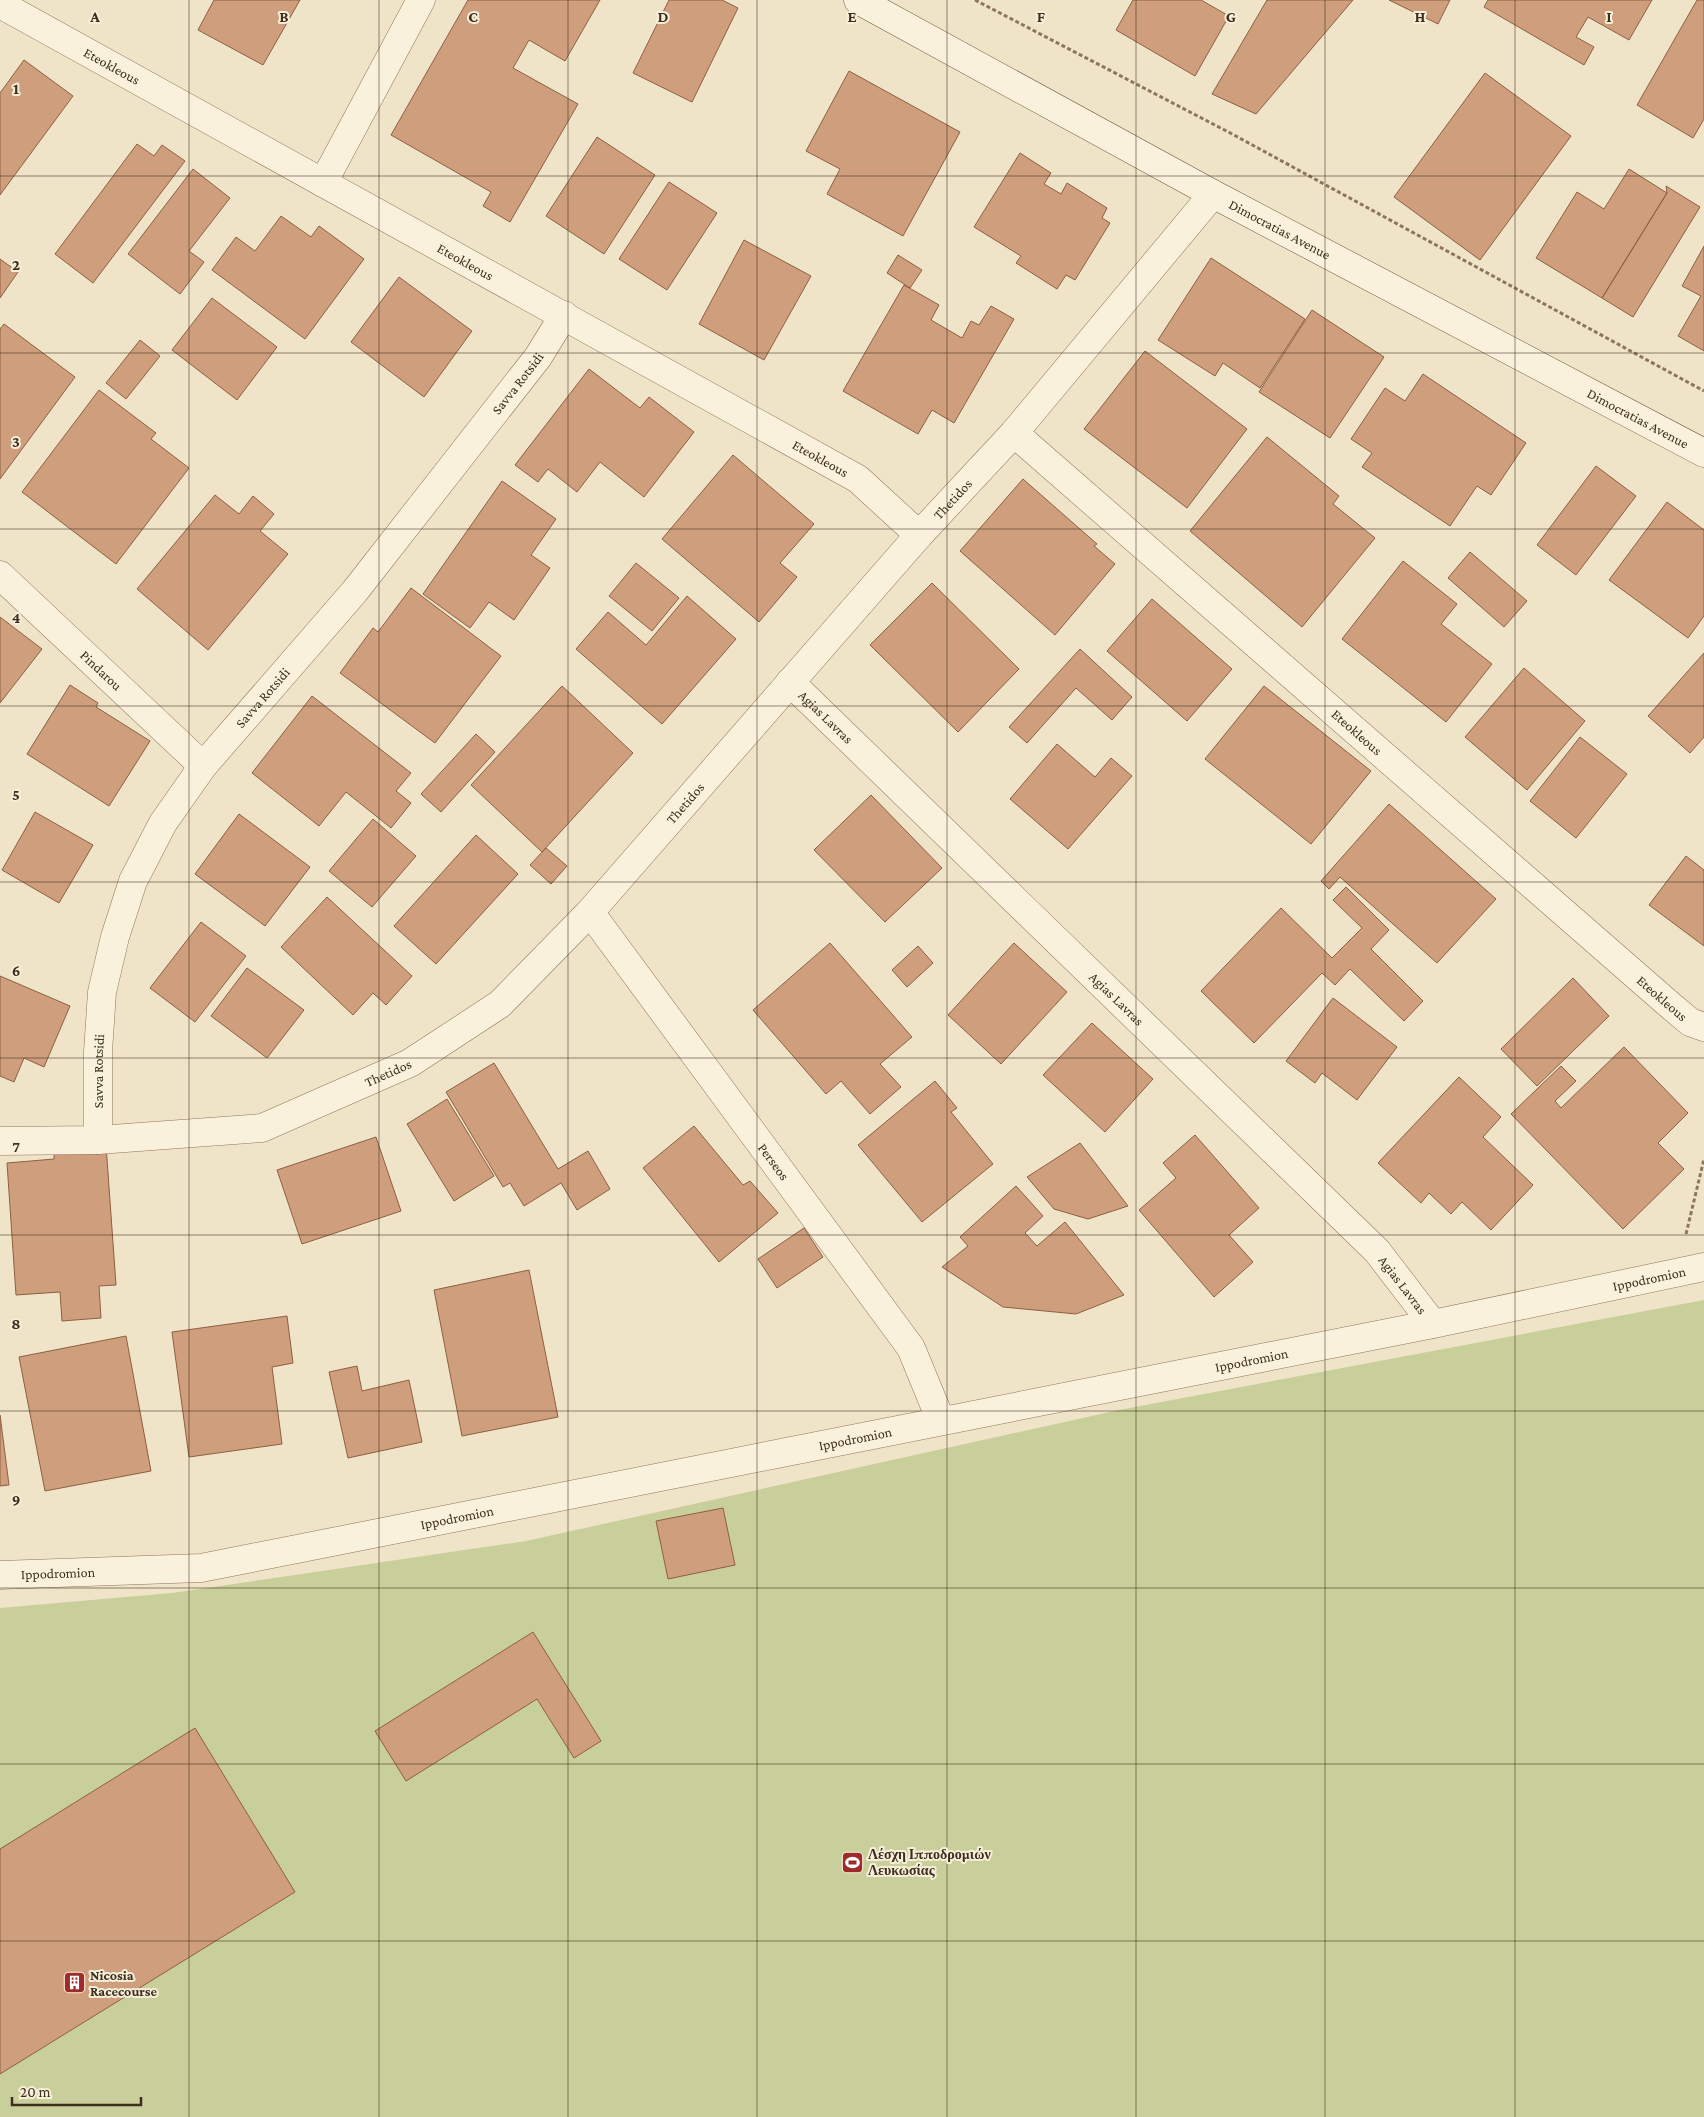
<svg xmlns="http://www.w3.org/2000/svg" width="1704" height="2117" font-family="'Crimson Pro',serif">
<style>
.pitch{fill:#c9cf9b}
.building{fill:#cf9f7d;stroke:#8d5f41}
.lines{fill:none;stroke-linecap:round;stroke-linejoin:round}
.minor-casing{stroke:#8d765c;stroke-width:29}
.tertiary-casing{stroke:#8d765c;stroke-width:29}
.secondary-casing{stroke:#6f573f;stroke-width:29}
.path{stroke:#8d765c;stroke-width:3;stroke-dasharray:4 2.5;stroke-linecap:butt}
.minor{stroke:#faf1dc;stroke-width:28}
.tertiary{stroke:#faf1dc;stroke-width:28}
.secondary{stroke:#faf1dc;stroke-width:28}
.grid{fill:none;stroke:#3d2e20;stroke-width:1;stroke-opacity:0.55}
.labels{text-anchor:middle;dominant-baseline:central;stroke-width:4;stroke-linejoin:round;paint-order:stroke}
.street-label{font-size:14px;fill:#3d2e20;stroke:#f7eed8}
.poi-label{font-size:14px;font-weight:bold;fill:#3d2e20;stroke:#f7eed8;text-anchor:start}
.grid-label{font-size:16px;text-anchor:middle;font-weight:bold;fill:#3d2e20;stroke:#f7eed8;stroke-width:4;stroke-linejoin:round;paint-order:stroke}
</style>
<rect width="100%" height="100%" fill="#f0e4c8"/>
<path class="pitch" d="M1704,1300V2117H0V1608L172,1593L526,1541L1119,1410Z"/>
<path class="building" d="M214,0H300L263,65L198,30Z
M468,0H600L565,61L529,40L513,68L578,104L510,222L483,206L491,192L391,135Z
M669,0H722L738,8L692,102L633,73Z
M1133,0H1201L1229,16L1195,76L1116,30Z
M1267,0H1353L1256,114L1212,94Z
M1389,0H1450L1438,24Z
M1488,0H1652L1629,40L1588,17L1576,37L1594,47L1584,65L1484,7Z
M1697,0H1704V119L1693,138L1637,105Z
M24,60L73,96L0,195V93Z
M849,71L960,132L903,236L827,194L840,169L806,151Z
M1485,73L1571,136L1480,260L1394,197Z
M597,137L655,175L604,254L546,216Z
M137,144L154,156L162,145L185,161L93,283L55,254Z
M1020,153L1051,173L1044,184L1061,194L1067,183L1107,208L1102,218L1110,223L1075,280L1066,275L1057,289L1016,263L1021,256L974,227Z
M193,169L230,198L189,251L204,262L180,294L128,254Z
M1629,169L1667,193L1602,298L1536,258L1577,192L1604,209Z
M669,182L717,213L667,290L619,259Z
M1666,186L1700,207L1633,317L1602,298L1667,193Z
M281,216L311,237L319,226L364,259L305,339L212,270L236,237L255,251Z
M744,240L811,276L764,360L699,324Z
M1704,246V351L1678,336L1701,296L1682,286Z
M898,255L922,270L910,288L887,273Z
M1211,258L1305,319L1260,388L1223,363L1215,376L1158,340Z
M0,259L18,272L0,298Z
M399,277L472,331L424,397L351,342Z
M904,285L939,305L931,320L962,338L971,321L979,325L991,306L1014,319L954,423L932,410L918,434L843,391Z
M212,298L277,347L237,400L172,350Z
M1312,310L1384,357L1330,438L1259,392Z
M4,324L75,377L0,479V329Z
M140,340L160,356L126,399L106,383Z
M1145,351L1247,429L1187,508L1084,429Z
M589,369L640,408L649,397L694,432L644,497L600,462L577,492L548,469L538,482L515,465Z
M1423,374L1526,443L1491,495L1477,486L1450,526L1362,467L1372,453L1351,439L1385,388L1405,401Z
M99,390L156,433L151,439L189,468L116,564L22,492Z
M1267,437L1339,496L1333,504L1375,538L1302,627L1190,531Z
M733,455L814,524L780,563L797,577L759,622L662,539Z
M1596,466L1636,496L1576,575L1537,545Z
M1023,479L1097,544L1094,546L1115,564L1055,635L960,551Z
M502,481L556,519L531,555L550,568L514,620L489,602L470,628L423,594Z
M215,495L239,514L253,496L274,514L260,531L288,554L208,650L137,589Z
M1667,502L1704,530V616L1688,638L1609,580Z
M1470,552L1527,601L1504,627L1448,578Z
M1403,561L1457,604L1441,624L1492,664L1446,722L1342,639Z
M636,563L679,598L652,631L609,596Z
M932,583L1019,669L958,732L870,645Z
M411,588L501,656L435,743L340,673L373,628L378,632Z
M687,596L736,639L662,724L576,649L608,612L646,645Z
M1152,599L1232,669L1187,721L1107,651Z
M0,617L42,649L0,703Z
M1080,649L1132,697L1112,720L1076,688L1027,743L1009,727Z
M1704,653V737L1690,753L1648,716Z
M1524,668L1585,721L1527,790L1465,737Z
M70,685L98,703L96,707L150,741L109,806L27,754Z
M562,686L633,753L542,852L471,785Z
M1264,686L1371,771L1311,844L1205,759Z
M312,696L411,773L396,791L411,803L391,828L346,792L319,826L252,773Z
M476,734L495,752L441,812L421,794Z
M1580,737L1627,774L1576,838L1530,801Z
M1057,744L1095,777L1111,758L1132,776L1068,849L1010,799Z
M871,795L942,868L885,922L814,850Z
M1389,804L1496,899L1437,963L1340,877L1329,889L1321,881Z
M35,812L93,845L59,903L2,870Z
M239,814L310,867L265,926L195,874Z
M373,819L416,856L372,907L329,871Z
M476,835L518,874L436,964L394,926Z
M546,848L567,866L551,884L530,865Z
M1686,856L1704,870V946L1649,905Z
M1346,887L1389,930L1371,949L1423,1001L1404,1021L1350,969L1335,985L1322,973L1254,1043L1201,991L1281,908L1332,958L1362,928L1333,900Z
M327,897L412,976L386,1005L373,993L353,1015L281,947Z
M201,922L246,956L195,1022L150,988Z
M830,943L912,1037L880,1064L901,1087L870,1114L841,1081L826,1094L753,1010Z
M1014,943L1067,992L1001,1064L948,1015Z
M918,946L933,963L907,987L892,970Z
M247,968L304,1010L267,1058L211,1016Z
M0,976L70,1006L44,1067L24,1058L14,1082L0,1076Z
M1573,978L1609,1016L1537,1086L1501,1049Z
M1333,998L1397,1047L1357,1100L1322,1073L1315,1083L1286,1061Z
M1092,1023L1153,1079L1105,1132L1043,1075Z
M1624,1047L1688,1113L1658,1143L1684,1169L1623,1229L1511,1114L1561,1066L1576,1081L1555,1101L1561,1108Z
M494,1063L558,1169L588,1151L610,1189L577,1210L561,1183L524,1206L510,1183L503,1187L446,1092Z
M1459,1077L1501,1117L1483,1137L1533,1185L1491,1230L1462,1202L1451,1214L1429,1193L1421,1203L1378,1163Z
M935,1081L957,1108L951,1112L993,1164L922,1222L858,1145Z
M447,1099L494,1176L454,1201L407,1124Z
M694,1126L743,1185L750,1181L778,1213L719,1262L643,1168Z
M1195,1135L1259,1208L1229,1235L1253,1262L1214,1297L1139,1210L1176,1178L1163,1163Z
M376,1137L401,1211L302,1244L277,1170Z
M1080,1143L1128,1206L1088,1219L1054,1209L1027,1177Z
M106,1145L116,1285L99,1286L101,1318L62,1321L60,1292L16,1295L7,1163L54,1159V1149Z
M1016,1186L1043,1216L1025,1233L1037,1246L1065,1222L1124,1295L1076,1314L1003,1307L942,1267L968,1246L960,1237Z
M804,1228L823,1257L777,1288L758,1259Z
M529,1270L558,1417L462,1436L434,1290Z
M287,1316L293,1363L272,1367L282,1444L189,1457L172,1332Z
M126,1336L151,1471L45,1491L19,1357Z
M357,1366L362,1391L409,1380L422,1442L348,1458L329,1372Z
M0,1415L9,1485L0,1486Z
M723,1508L735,1565L668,1579L656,1521Z
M533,1632L601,1741L574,1758L537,1699L406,1781L375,1731Z
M195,1728L295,1892L0,2074V1849Z"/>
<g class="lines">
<defs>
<g id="minor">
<path id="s1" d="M0,4L858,479L919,535"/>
<path d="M323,183L421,0"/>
<path id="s2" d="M1014,433L1671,1006L1690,1022L1704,1027"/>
<path id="s3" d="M0,575L203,766"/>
<path id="s4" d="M790,682L1377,1251L1433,1324"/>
<path id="s5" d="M590,912L911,1348L941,1421"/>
<path id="s6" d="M98,1140V1052L102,992L115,937L133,881L163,823L203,766L355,591L538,357L564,315"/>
<path id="s7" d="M0,1141L98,1140L262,1128L410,1063L500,1004L590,912L919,535L1014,433L1213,194"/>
</g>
<g id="tertiary">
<path id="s8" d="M0,1575L201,1568L1433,1324L1704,1267"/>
</g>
<g id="secondary">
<path id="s9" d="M858,0L1213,194L1704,453"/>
</g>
</defs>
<use href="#minor" class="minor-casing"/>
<use href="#tertiary" class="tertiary-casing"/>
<use href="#secondary" class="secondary-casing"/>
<path class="path" d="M975,0L1234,135L1704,391
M1686,1234L1704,1159"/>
<use href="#minor" class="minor"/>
<use href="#tertiary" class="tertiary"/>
<use href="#secondary" class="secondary"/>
</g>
<path class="grid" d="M189,0V2117M379,0V2117M568,0V2117M757,0V2117M947,0V2117M1136,0V2117M1325,0V2117M1515,0V2117M0,176H1704M0,353H1704M0,529H1704M0,706H1704M0,882H1704M0,1058H1704M0,1235H1704M0,1411H1704M0,1588H1704M0,1764H1704M0,1941H1704"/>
<defs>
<symbol id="stadium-square" viewBox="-11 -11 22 22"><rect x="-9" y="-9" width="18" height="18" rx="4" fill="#9e2a2b" stroke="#f7eed8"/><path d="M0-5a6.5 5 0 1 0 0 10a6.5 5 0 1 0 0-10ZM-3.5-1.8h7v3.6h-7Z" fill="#fff"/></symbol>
<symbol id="building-square" viewBox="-11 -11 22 22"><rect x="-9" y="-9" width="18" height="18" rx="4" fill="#9e2a2b" stroke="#f7eed8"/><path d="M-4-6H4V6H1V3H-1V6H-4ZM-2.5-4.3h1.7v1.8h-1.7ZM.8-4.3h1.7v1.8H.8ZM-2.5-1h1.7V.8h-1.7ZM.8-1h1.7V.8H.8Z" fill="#fff"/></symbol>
</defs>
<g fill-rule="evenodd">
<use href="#stadium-square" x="840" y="1850" width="25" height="25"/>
<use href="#building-square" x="62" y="1970" width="25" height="25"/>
</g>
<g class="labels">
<g class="street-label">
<text stroke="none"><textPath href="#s1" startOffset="128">Eteokleous</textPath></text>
<text stroke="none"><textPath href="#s9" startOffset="480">Dimocratias Avenue</textPath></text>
<text stroke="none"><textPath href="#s1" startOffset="532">Eteokleous</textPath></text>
<text stroke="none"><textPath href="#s6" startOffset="894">Savva Rotsidi</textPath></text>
<text stroke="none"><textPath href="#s9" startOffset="885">Dimocratias Avenue</textPath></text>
<text stroke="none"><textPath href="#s1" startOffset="938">Eteokleous</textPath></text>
<text stroke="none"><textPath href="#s7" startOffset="1210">Thetidos</textPath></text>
<text stroke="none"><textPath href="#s3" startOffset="139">Pindarou</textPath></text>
<text stroke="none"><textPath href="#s6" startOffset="489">Savva Rotsidi</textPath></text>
<text stroke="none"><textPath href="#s4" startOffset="50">Agias Lavras</textPath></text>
<text stroke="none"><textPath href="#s2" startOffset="455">Eteokleous</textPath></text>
<text stroke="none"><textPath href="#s7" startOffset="805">Thetidos</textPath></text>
<text stroke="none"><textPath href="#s4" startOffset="455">Agias Lavras</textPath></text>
<text stroke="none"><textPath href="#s2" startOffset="860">Eteokleous</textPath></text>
<text stroke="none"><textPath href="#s6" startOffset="69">Savva Rotsidi</textPath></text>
<text stroke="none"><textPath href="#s7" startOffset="400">Thetidos</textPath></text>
<text stroke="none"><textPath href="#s5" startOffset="310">Perseos</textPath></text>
<text stroke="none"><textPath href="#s8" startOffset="1678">Ippodromion</textPath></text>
<text stroke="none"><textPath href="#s4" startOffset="860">Agias Lavras</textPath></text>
<text stroke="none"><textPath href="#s8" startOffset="1272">Ippodromion</textPath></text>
<text stroke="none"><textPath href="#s8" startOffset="868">Ippodromion</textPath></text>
<text stroke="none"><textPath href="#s8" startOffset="462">Ippodromion</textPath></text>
<text stroke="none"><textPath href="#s8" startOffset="58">Ippodromion</textPath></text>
</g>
<g class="poi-label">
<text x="868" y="1854">Λέσχη Ιπποδρομιών<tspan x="868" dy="16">Λευκωσίας</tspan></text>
<text x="90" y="1975">Nicosia<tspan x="90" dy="16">Racecourse</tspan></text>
</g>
</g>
<g class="grid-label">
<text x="95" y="22">A</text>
<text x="284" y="22">B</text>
<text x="473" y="22">C</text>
<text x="663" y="22">D</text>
<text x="852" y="22">E</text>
<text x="1041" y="22">F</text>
<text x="1231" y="22">G</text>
<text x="1420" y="22">H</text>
<text x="1609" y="22">I</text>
<text x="16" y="94">1</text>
<text x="16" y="270">2</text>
<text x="16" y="447">3</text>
<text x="16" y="623">4</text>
<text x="16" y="800">5</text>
<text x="16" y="976">6</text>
<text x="16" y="1152">7</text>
<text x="16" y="1329">8</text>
<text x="16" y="1505">9</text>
</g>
<path d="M12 2097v8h129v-8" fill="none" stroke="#3d2e20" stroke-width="2.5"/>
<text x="20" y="2097" font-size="15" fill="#3d2e20" stroke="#f7eed8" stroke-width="4" paint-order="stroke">20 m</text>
</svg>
